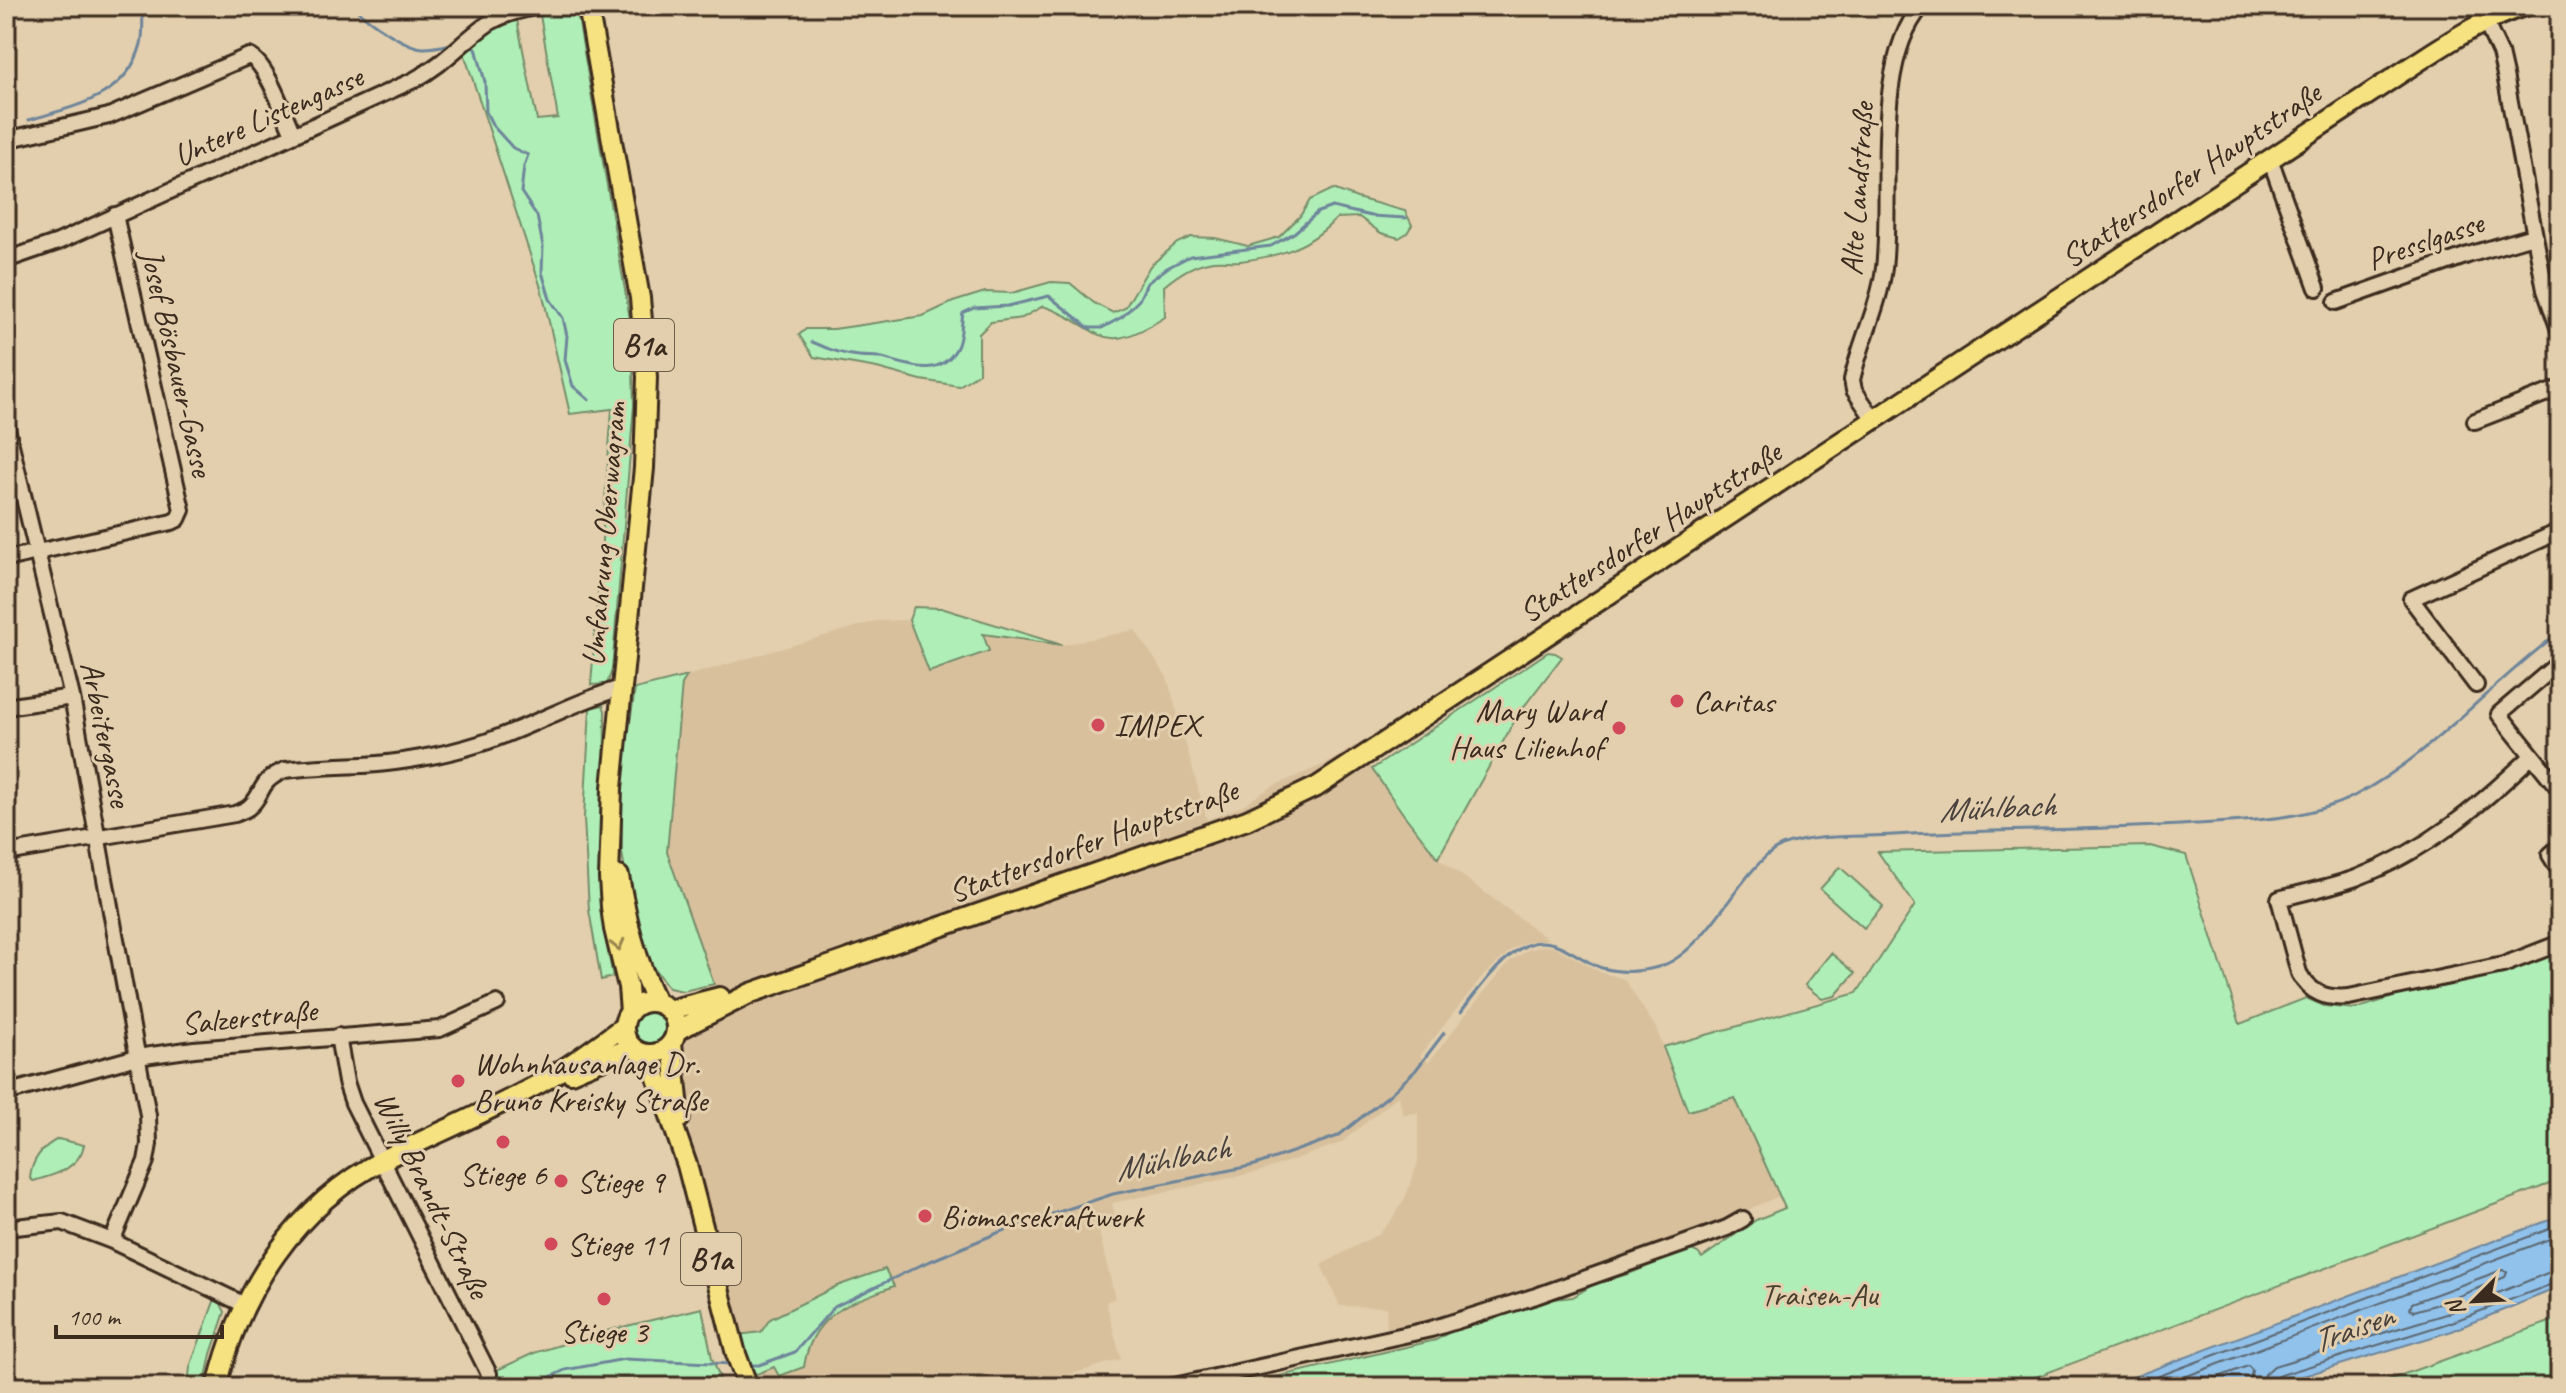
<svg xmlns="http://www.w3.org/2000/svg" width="2566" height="1393" font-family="Caveat,sans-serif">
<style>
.built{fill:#d8c09d}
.green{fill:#afefb7;stroke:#758c6a;stroke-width:2}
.water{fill:#90c2ec;stroke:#6e859a;stroke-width:2}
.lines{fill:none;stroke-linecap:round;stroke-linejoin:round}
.shore{stroke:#5d6770;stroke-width:2}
.stream{stroke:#6e859a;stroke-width:3}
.minor-casing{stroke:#3b2a1e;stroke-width:20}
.major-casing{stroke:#3b2a1e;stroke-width:24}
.minor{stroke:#e3cfad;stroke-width:14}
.major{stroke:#f7e281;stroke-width:18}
.oneway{stroke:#998650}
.poi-dot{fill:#d1495b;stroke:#e3cfad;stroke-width:3}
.labels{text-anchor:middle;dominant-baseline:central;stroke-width:6;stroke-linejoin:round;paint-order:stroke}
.shield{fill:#e3cfad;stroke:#6d5c49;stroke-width:2}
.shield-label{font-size:30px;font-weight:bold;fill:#3b2a1e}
.street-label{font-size:32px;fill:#3b2a1e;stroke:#e3cfad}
.poi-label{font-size:32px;fill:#3b2a1e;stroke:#e3cfad;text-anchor:start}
.park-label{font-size:32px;fill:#473e2d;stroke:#e3cfad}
.water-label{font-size:34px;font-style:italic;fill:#48413d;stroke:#e3cfad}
</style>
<rect width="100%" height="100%" fill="#e3cfad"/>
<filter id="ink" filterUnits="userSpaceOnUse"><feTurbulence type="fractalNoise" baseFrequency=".0125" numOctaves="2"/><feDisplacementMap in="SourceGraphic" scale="16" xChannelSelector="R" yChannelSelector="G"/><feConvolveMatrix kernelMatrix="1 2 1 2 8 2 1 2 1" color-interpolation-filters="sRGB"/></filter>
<g filter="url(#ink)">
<path class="built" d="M909,620L929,672L988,651L982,634L1062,645L1135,630L1167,677L1207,820L1240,807L1273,786L1332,761L1355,745L1404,815L1438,858L1548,939L1526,942L1512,949L1481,978L1420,1056L1429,1062L1470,1009L1509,962L1527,950L1543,946L1555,947L1600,972L1624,979L1656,1028L1688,1111L1735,1098L1779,1196L1736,1215L1584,1272L1438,1318L1387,1331L1386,1307L1340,1306L1321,1265L1378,1234L1390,1222L1405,1198L1418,1162V1113L1403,1114L1398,1096L1341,1143L1258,1172L1112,1203L1117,1227L1099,1232L1115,1298L1106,1302L1121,1359L1069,1375L1072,1387H757L735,1315L691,1140L680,1047L694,1028L724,1013L667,852L682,684L687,676L876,621Z"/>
<path class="green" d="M571,9L578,17L632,331L634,405L612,670L607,684L591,685L612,409L570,414L542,291L464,53L489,32L517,20L537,120L558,118L540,15Z
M1333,189L1357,198L1405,211L1412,225L1407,233L1399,238L1381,233L1359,217L1337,218C1308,248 1281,256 1240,261C1230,262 1218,259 1208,262C1192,265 1176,276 1164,286L1165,317C1096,361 1103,326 1043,306L1022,318L991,322L979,334V373L959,386L921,380L877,368L814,357L799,335L806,329H834L923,316L953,302L985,292L1012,293L1051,282L1070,283L1094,303L1113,313L1125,308L1150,266L1177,243L1191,237L1215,238L1248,246L1279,237L1300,216L1310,200Z
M914,607L941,608L1062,645L983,634L989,651L929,672L909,620Z
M1548,652L1555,653L1562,657L1519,713L1438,858L1404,815L1372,769Z
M687,676L682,684L667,852L714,984L683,991L669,988L643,954L631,911L622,852L621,782L635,689Z
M603,705L605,711L603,926L613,977L601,980L589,910L584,818L590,708Z
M2150,846L2186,855L2240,1024L2306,998L2324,1006L2356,1009L2399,995L2466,981L2560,951V1180L2009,1387H1233L1436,1340L1453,1330L1476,1325L1492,1317L1543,1300L1573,1297L1594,1284L1631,1273L1689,1249L1698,1253L1702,1258L1756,1220L1785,1208L1735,1098L1688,1111L1663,1047L1857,993L1915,905L1878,852Z
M1840,867L1883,906L1864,928L1820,889Z
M1831,953L1855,973L1835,996L1822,999L1805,985Z
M635 1028a15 15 0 1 1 30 0a15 15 0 1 1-30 0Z
M58,1139L84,1145C79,1169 54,1175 33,1181L30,1178C32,1159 42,1147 58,1139Z
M885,1269L894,1286C848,1304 812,1313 804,1367L779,1376L774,1367L757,1374L749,1369L737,1335L761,1332L770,1319L837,1286Z
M215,1299L221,1304L225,1312L211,1354L204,1387H188L190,1367Z
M702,1308L712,1358L720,1378H622L591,1387H489L484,1376L534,1353L606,1331Z
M2558,1319L2560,1322V1387H2368Z"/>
<path class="water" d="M2560,1216V1287L2452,1331L2267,1387H2107Z"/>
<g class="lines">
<path class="shore" d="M2502,1270L2507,1272L2505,1277L2442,1303L2414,1311L2410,1309L2412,1303Z
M2130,1387L2560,1225
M2158,1387L2560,1235
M2192,1387L2248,1366L2252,1370L2249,1387
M2261,1387L2264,1375L2274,1366L2446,1314L2550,1272L2560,1270
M2271,1387L2272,1380L2278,1376L2449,1323L2560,1281"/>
<path class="stream" d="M353,6C366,20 406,48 424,48C434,48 446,45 456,43
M467,45L476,48L485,82L486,112L493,126L513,148L528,155L524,166L521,192L537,216L543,246L542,272L550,299L563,318L567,336L565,360L573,386L589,400
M29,120C76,106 127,97 141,44C144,32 142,18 143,6
M812,342C827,349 843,355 859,356C866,357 872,356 878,357C905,363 938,381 956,349C962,340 961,324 963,313L974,308L1008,306L1049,296L1089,328H1102L1122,317L1139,300L1147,283L1167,268L1190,256L1271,246L1294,233L1318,212L1332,207L1371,216L1406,218
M1461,1012C1476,992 1503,955 1527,945C1555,933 1578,960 1602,968C1620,973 1640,972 1658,967C1696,957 1727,899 1753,870C1761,861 1770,851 1782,846C1813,834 1860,837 1894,835C1994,829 2094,831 2195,824C2246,821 2307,820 2354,796C2433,755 2489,684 2560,632
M747,1365H759L795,1352L834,1307L921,1265L1007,1229L1113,1194L1255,1165L1338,1136L1388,1096L1415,1071L1444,1033
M529,1387L565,1370L625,1359L732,1364"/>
<defs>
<path id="minor" d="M2485,21L2500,53L2505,75L2545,290L2560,333
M6,140L109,116L249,56C267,63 284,115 293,134
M2270,159L2317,288
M6,260L58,242L414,80C444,64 460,44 486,25C501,14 523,9 541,6
M2336,302L2468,255L2533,236
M1875,421L1854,390L1852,380C1860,342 1879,307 1884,268C1893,195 1871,63 1922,6
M2475,421L2560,388
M6,424L72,697L148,1115L149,1144L146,1161L112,1241
M6,559L172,522L178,519L182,510L115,215
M2560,662L2499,714L2560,790
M2476,685L2411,599L2560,531
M6,707L72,697
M2532,756C2477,808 2428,850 2356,878C2331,887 2304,892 2279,899L2299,973C2310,994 2327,999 2349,997L2503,965L2560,943
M2560,846L2550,855L2560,871
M6,853L235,814C239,812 244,811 248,808C265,795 256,782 285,770C311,767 338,766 364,765C400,763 444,755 479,744C528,729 572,702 621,688
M338,1036L346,1082L353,1103L489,1374
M6,1093L137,1057L194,1049L440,1029L497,1003
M6,1228L62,1222L112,1241L245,1305
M1170,1387L1431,1329L1536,1296L1697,1239L1727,1228L1743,1219"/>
<path id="major" d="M588,6L640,298L647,377L644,468L612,788L609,878L611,907L614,929L628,987L630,1012
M619,876C627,920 636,963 657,1003
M624 1028a26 26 0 1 1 52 0a26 26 0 1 1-52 0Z
M669,1010L720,997
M676,1031L751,993L1247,820L1318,786L2413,65C2449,42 2484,18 2525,6
M672,1043L680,1118
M649,1055L687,1165L736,1354L748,1387
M571,1073L632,1047
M217,1387C239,1292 296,1204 385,1159C439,1131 497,1109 549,1078C575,1062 600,1044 624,1026"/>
</defs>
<use href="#minor" class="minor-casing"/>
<use href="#major" class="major-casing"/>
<use href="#minor" class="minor"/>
<use href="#major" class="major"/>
</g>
<defs><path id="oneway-chevron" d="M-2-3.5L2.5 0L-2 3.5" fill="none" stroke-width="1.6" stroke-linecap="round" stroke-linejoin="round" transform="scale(2)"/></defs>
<use class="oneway" href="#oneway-chevron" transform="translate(618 945) rotate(76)"/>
</g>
<g class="poi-dot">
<circle cx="1677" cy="701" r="8"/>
<circle cx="1098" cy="725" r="8"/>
<circle cx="1619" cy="728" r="8"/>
<circle cx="458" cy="1081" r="8"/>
<circle cx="503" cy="1142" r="8"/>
<circle cx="561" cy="1181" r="8"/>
<circle cx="925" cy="1216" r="8"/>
<circle cx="551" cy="1244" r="8"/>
<circle cx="604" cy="1299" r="8"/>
</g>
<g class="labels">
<g class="shield">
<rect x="614" y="319" width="60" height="52" rx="6"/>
<rect x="681" y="1233" width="60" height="52" rx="6"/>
</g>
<g class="shield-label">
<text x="644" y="345">B1a</text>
<text x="711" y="1259">B1a</text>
</g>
<g class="street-label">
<text transform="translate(268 116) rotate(-24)">Untere Listengasse</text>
<text transform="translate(2191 175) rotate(-34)">Stattersdorfer Hauptstraße</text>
<text transform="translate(1857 189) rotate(-86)">Alte Landstraße</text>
<text transform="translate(2425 241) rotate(-19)">Presslgasse</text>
<text transform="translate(177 363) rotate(77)">Josef Bösbauer-Gasse</text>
<text transform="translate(1650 532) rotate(-33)">Stattersdorfer Hauptstraße</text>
<text transform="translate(604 534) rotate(-85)">Umfahrung Oberwagram</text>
<text transform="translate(106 734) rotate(78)">Arbeitergasse</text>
<text transform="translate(1093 841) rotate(-20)">Stattersdorfer Hauptstraße</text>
<text transform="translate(249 1017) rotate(-6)">Salzerstraße</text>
<text transform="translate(432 1195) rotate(64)">Willy Brandt-Straße</text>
</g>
<g class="poi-label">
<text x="1693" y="701">Caritas</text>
<text x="1603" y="710" text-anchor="end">Mary Ward<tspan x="1603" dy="37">Haus Lilienhof</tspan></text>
<text x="1114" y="725">IMPEX</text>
<text x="474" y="1063">Wohnhausanlage Dr.<tspan x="474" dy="37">Bruno Kreisky Straße</tspan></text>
<text x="503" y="1174" text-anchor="middle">Stiege 6</text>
<text x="577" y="1181">Stiege 9</text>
<text x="941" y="1216">Biomassekraftwerk</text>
<text x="567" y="1244">Stiege 11</text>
<text x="604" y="1331" text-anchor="middle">Stiege 3</text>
</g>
<g class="park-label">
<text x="1819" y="1294">Traisen-Au</text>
</g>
<g class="water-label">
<text transform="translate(1997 807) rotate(-3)">Mühlbach</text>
<text transform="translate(1172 1158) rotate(-12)">Mühlbach</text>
<text transform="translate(2352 1328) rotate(-20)">Traisen</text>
</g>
</g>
<rect width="2566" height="1393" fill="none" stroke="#e3cfad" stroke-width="32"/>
<rect x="16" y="16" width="2534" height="1361" fill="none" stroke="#3b2a1e" stroke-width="3" filter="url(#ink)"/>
<g transform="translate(2474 1301) rotate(246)" stroke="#e3cfad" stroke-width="6" paint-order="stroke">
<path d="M0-6L14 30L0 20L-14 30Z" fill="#3b2a1e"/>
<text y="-12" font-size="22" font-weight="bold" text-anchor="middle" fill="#3b2a1e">N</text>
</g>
<path d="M56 1325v12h166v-12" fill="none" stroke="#3b2a1e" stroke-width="4"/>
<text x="68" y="1325" font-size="24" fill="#3b2a1e" stroke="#e3cfad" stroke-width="6" paint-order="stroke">100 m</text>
</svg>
